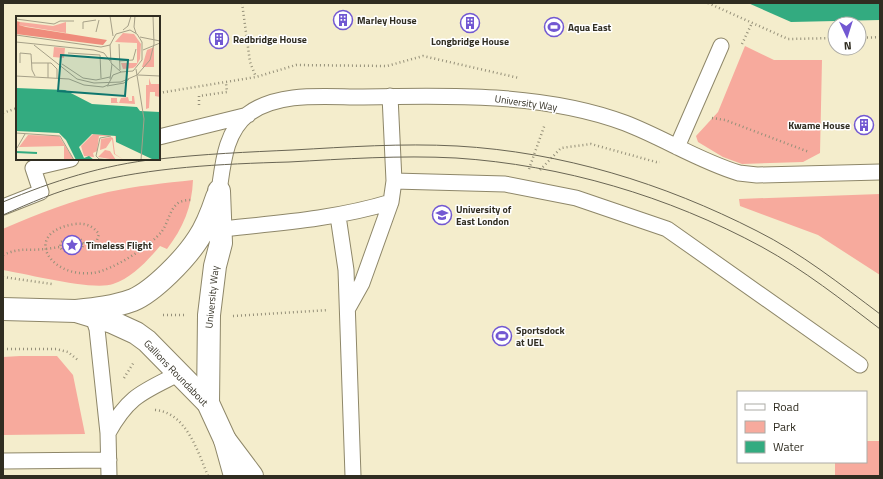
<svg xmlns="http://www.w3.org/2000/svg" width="883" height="479" font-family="'Titillium Web',sans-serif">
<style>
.green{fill:#f7aa9d}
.water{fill:#33ab80}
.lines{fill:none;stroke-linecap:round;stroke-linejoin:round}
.service-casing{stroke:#8e8769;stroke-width:17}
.minor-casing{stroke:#8e8769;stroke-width:24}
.primary-casing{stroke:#8e8769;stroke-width:24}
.trunk-casing{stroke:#8e8769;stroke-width:24}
.path{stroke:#959079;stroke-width:2.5;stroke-dasharray:1 3;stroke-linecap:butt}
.service{stroke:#fff;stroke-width:15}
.minor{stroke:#fff;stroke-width:22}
.primary{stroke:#fff;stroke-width:22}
.trunk{stroke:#fff;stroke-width:22}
.tram{stroke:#6a6654;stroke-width:1}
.labels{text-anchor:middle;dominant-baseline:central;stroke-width:3;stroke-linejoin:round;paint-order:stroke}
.poi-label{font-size:10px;font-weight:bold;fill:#302d21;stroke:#fff;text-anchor:start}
.street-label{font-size:10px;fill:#302d21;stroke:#fff}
.inset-river{fill:none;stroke:#33ab80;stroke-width:2}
.inset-road{fill:none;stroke:#a6a088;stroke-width:1}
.view{fill:#0f766e;fill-opacity:0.15;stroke:#0f766e;stroke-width:2}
.inset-edge{fill:none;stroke:#302d21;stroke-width:2}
</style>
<rect width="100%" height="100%" fill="#f4edcc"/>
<path class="green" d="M745,46L774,60H822L820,153L803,162L742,164L723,157L698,142L696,136L718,112Z
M193,180C192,207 183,228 167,249L160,246C148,260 132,278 113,284C93,291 27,274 3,270V229L5,228C38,214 73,200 108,192C136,186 165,183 193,180Z
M880,194V275L818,235L740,206L739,199Z
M20,356H57L73,375L85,434L3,435V357Z
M866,441H880V476H835V462H866Z"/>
<path class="water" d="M748,3H880V20L791,22Z"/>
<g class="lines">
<defs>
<path id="service" d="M390,96L394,181
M159,137L248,115
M677,147L721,46
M219,191C223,164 225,132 248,114C279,91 326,97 363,97C448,95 545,93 625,123C664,138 699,161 739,173L757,175L880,172
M3,207L41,192L33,168L71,159
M338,216L346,270L353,476
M222,229C278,223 336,219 391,202L394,181L505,184L576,198L667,229L860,365
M348,308L362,283L391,202
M93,317L97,329L108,433L109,476
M108,433C129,395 143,392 180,373
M3,461L109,460"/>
<path id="minor" d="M76,311C95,309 114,307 133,300C154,291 185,259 198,239C207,226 212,212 217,197
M208,403L209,315L215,266L221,243L219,191"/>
<path id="primary" d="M225,440L252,476"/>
<path id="trunk" d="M3,309L76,311L112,322L136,333L147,341L208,403L225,440L235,476"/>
</defs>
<use href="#service" class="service-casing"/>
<use href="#minor" class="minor-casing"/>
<use href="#primary" class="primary-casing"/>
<use href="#trunk" class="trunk-casing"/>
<path class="path" d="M242,3L250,62L256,77
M708,3L788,39L835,38
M859,38L880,37
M742,44L752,23
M159,93L256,77L296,65L387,66L423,56L519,78
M199,105V96L227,92L226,83
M3,113L17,108
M712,118L725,120L809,152
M529,169L545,124
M540,170L561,148L591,144L656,162H660
M69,238C76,238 80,237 84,243L82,248L71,252L62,250L60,247L61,242Z
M3,255C21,247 28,251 46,249C61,247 76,244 90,243L97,240L99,234C92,225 85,223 75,224C22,232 48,278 93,273C111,271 151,246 162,231C168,223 169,211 177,204C180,201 186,200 191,200
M3,277L52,284
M163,315H186
M233,316L328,310
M3,349H56L68,352L79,361
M124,378L134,362
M155,410C186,412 198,452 208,476"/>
<use href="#service" class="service"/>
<use href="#minor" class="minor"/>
<use href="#primary" class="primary"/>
<use href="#trunk" class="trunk"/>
<path class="tram" d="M159,159C203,154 248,152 293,150C347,147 402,143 457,146C562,152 663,183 757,231C801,253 840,284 880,314
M3,202C53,181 103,165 157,159
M3,215C30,203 57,191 86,184C152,167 220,164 289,162C344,159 400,155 456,158C562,165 668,196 762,247C804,270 842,300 880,329"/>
</g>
<defs>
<symbol id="building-ring" viewBox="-11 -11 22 22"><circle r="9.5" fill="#fff" stroke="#7258d2" stroke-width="1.5"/><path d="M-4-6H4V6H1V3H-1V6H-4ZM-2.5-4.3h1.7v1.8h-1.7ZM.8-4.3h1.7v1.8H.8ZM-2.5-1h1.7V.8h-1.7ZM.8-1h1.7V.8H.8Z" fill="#7258d2"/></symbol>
<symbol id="stadium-ring" viewBox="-11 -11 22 22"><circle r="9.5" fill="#fff" stroke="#7258d2" stroke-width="1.5"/><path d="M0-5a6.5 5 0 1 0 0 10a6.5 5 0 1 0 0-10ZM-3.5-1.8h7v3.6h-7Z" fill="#7258d2"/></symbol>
<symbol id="university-ring" viewBox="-11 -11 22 22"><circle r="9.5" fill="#fff" stroke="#7258d2" stroke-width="1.5"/><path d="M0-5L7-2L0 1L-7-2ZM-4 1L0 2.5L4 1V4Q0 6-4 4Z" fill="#7258d2"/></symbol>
<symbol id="sight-ring" viewBox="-11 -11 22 22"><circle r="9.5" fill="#fff" stroke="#7258d2" stroke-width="1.5"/><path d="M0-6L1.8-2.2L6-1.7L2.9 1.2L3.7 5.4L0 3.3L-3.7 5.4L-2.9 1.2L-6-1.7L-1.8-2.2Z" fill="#7258d2"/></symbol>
</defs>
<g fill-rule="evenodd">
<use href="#building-ring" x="332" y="9" width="22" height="22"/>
<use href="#building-ring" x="459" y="12" width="22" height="22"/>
<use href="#stadium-ring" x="543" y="16" width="22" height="22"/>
<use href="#building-ring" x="208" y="28" width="22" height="22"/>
<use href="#building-ring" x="853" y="114" width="22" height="22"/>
<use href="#university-ring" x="431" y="204" width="22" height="22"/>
<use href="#sight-ring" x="61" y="234" width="22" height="22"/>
<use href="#stadium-ring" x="491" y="325" width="22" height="22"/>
</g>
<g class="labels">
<g class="poi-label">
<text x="357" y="20">Marley House</text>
<text x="568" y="27">Aqua East</text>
<text x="233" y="39">Redbridge House</text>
<text x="470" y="41" text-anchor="middle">Longbridge House</text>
<text x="850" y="125" text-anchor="end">Kwame House</text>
<text x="456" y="209">University of<tspan x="456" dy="12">East London</tspan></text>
<text x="86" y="245">Timeless Flight</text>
<text x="516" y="330">Sportsdock<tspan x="516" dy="12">at UEL</tspan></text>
</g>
<g class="street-label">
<text transform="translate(526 103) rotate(8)">University Way</text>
<text transform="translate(212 297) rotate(-84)">University Way</text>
<text transform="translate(176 373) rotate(46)">Gallions Roundabout</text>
</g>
</g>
<g transform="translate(16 16)">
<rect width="144" height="144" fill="#f4edcc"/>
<path d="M4,6L37,10L50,6V17L2,9ZM107,17L118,18L125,28L124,43L120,50L117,52L107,53L105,47H121V27L99,26ZM38,31L49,32L48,42L37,41ZM138,31V51H126L131,34ZM133,62L135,68H144V81L139,80V76H134L133,92L130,93V69H133ZM116,80H118L119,88L104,87H95V82H101V86L103,87L105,82L112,81L113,85H116ZM77,118L100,120V126L99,120H83L81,135L77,137L78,141L68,140L65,130ZM12,119L43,120L58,144H48V130L3,131ZM95,121L97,122L99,138L108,144L98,138L96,123L90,132L84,134L85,123ZM89,134L94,135L100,144L82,141Z" fill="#f7aa9d"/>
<path d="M0,5L4,6L3,9L10,11L91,24L87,29L0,18Z" fill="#ef8c7c"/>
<path d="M0,72L49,74L76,88L121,91L124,95L144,96V144H138L100,126V120L76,118L63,131L68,142L73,140L78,144H60L50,124L43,117L0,115Z" fill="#33ab80"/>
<path class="inset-river" d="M0,136L21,137"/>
<path class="inset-road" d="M94,0L97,20M119,0L118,11L120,17M0,3L38,8L44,5M44,5H58M67,13V6L80,4M107,14L112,10L115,0M114,14L121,18L126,26V44L117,55L105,56L95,47L94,29L100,18ZM80,16L83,4M0,19L85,31L94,29M124,21L144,25M0,26L78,34L88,37L94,45M103,28L104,54M18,29L61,63L78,67L105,66L121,59L134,44L138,28L137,0M127,34L144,27M52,37L84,39L85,62M103,45L117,44L120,33M4,47V37L15,38L16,54L19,60M16,47H35L41,53V62M46,48L67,62L80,64L94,61M120,53L128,103L125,144M122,59L144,60M0,60L53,63L68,69L87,71L92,69L97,59L105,56M32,62V47M94,63L96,48M91,70L108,67L113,63M0,117L44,120L58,144M1,132L9,118M95,144L83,143L80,140L84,122L95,120"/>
<path class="view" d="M45,39L112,44L109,80L42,75Z"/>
<rect width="144" height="144" class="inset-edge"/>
</g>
<rect width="883" height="479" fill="none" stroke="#302d21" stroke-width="8"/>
<rect x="737" y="391" width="130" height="72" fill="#ffffff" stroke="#acaba6"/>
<rect x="745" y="404" width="20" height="6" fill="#ffffff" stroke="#acaba6"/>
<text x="773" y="411" font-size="12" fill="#302d21">Road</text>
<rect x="745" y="421" width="20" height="12" fill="#f7aa9d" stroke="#acaba6"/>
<text x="773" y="431" font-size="12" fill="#302d21">Park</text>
<rect x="745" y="441" width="20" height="12" fill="#33ab80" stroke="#acaba6"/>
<text x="773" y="451" font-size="12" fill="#302d21">Water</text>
<g transform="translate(847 36) rotate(176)"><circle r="19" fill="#ffffff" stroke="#acaba6"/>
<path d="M0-3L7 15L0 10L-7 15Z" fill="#7258d2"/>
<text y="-6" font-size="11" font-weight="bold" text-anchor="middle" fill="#302d21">N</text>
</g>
</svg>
